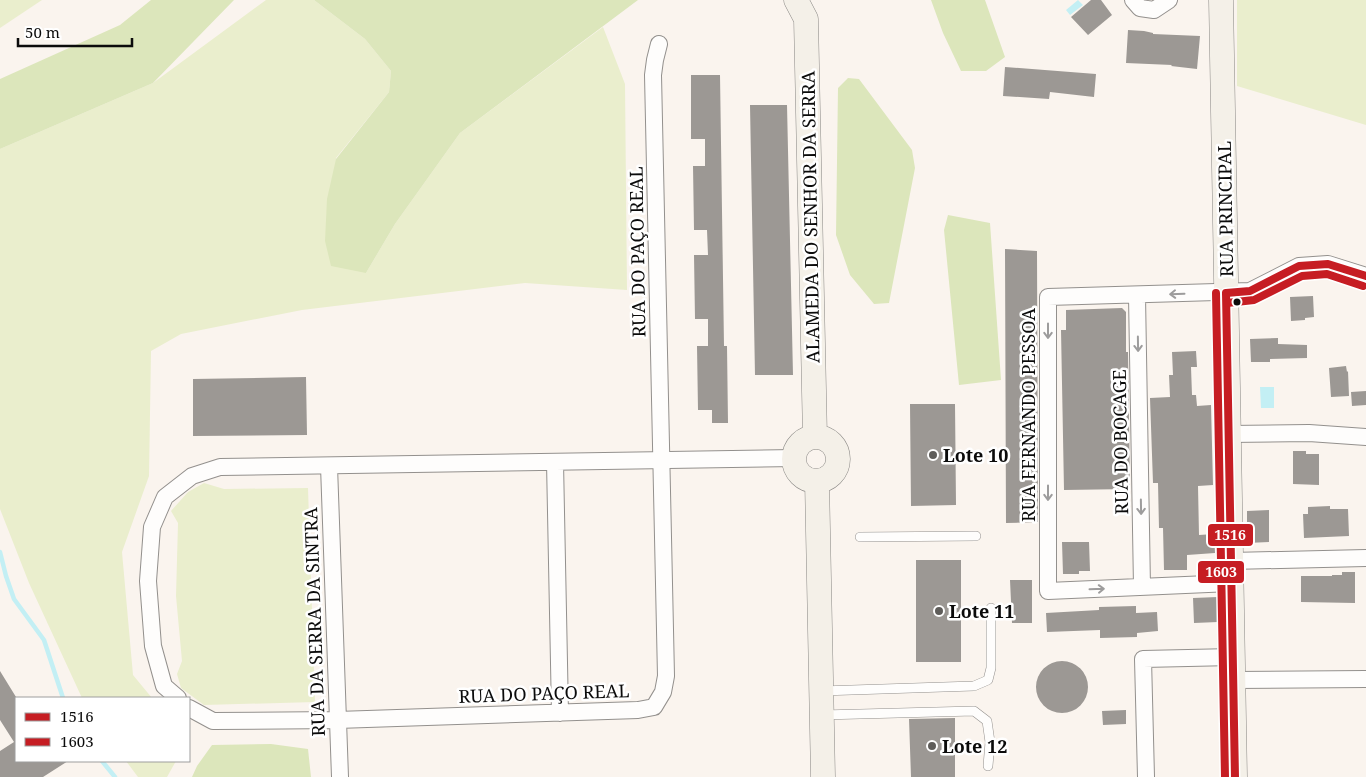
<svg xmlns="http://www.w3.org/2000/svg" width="1366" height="777" font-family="'Noto Serif',serif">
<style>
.green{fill:#eaeecd}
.forest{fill:#dce6bb}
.water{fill:#c3eff4}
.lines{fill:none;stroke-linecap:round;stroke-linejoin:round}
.stream{stroke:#c3eff4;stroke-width:4.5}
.building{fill:#9c9894}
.lane-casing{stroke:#93908d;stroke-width:10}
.street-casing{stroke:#93908d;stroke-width:18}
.secondary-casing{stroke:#898784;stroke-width:25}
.lane{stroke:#fefdfc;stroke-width:9}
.street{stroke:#fefdfc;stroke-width:16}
.secondary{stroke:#f4f0e8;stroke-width:24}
.bus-1-casing{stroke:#fff;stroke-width:11}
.bus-2-casing{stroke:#fff;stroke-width:11}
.bus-1{stroke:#c61d23;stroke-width:8}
.bus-2{stroke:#c61d23;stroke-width:8}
.oneway{stroke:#9d9c9c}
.bus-dot{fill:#0b0b0b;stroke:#fff;stroke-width:2}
.poi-dot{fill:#5f5d5a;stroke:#fff;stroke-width:2}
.labels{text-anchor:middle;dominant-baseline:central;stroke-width:5;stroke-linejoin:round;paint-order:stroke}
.street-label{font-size:18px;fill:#0b0b0b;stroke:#fff}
.poi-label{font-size:18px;font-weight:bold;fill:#0b0b0b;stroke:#fff;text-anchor:start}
.line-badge{stroke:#fff;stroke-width:2}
.badge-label{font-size:14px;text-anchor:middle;font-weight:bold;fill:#fff}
</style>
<rect width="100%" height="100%" fill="#faf4ee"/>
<path class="green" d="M0,0H42L0,28Z
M266,0H314L365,39L391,71L389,92L336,158L366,273L395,224L460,133L603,27L625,84L627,290L525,283L302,310L181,334L151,351L149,476L122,552L133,675L152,698H82L29,583L0,509V149L153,83Z
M1237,0H1366V125L1237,86Z
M204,483L224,489L308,488L315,702L204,705L181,688L177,674L182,661L176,596L178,523L171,511L188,492Z
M126,761H176L167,777H138Z"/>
<path class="forest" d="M151,0H234L153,83L0,149V79L120,25Z
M314,0H638L460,133L395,224L366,273L331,266L325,241L327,199L336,159L389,92L391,71L365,39Z
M931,0H985L1005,57L986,71H961L943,33Z
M848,78L859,79L912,150L915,168L889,303L874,304L850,275L836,235L838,88Z
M948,215L990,223L1001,380L959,385L944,230Z
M271,744L308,749L311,777H192L197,766L212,745Z"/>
<path class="water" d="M1078,0L1083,5L1070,15L1066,10Z
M1260,387H1274V408H1261Z"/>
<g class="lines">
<path class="stream" d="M0,552L6,576L14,599L44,640L63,698
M102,761L115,777"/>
</g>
<path class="building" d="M1091,0H1101L1112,15L1088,35L1071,17Z
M1128,30L1144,31L1153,33V34L1200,36L1197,69L1171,66L1172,65L1126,63Z
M1005,67L1096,74L1094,97L1050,92L1049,99L1003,96Z
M691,75H720L724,346H727L728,423H712V410H698L697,346H708V319H695L694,255H708L707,230H694L693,166H705V139H691Z
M750,105H787L793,375H755Z
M1005,249L1037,251L1038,522L1006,523Z
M1313,296L1314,317L1305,318V320L1291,321L1290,297Z
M1122,308L1126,312V352H1128L1130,489L1064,490L1061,330H1066V310Z
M1278,338V344L1307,345V358L1270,359V362H1251L1250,339Z
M1196,351L1197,367H1191L1192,395H1196L1197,406L1211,405L1213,485L1198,486L1199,535L1214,534L1215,553L1187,555V570H1164L1163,528H1159L1158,483H1153L1150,398L1170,397L1169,375H1173L1172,352Z
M1346,366L1347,372L1348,371L1349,396L1331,397L1329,368Z
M306,377L307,435L193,436V379Z
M1366,391V405L1352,406L1351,392Z
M910,404H955L956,505L911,506Z
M1293,451H1306V454H1319V485L1293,484Z
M1330,506V509H1348L1349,536L1304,538L1303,514H1308V507Z
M1269,510V542L1247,543V511Z
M1062,542H1089L1090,571H1079V574H1063Z
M916,560H961V662H916Z
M1342,572H1355V603L1301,602V576H1332V575H1342Z
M1010,580H1032V623H1012Z
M1218,597V622L1194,623L1193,598Z
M1136,606V613L1157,612L1158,631L1137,633V637L1100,638V630L1047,632L1046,613L1099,610V607Z
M1036 687a26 26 0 1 1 52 0a26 26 0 1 1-52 0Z
M0,671L16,697V761H68L43,777H0V751L14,742L0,720Z
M1126,710V724L1103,725L1102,711Z
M955,718V777H911L909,719Z"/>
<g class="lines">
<defs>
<path id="lane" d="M860,537L976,536
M821,691L974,686L988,680L991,668V608
M822,715L974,711L987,721L990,742L988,766"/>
<path id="street" d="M1133,0L1140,8L1154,10L1169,0
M1137,296L1142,587
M1229,434L1309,433L1366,437
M555,462L560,713
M329,466L340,777
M1231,561L1366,558
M1231,583L1048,591V297L1250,291L1299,266L1328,264L1366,276
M1233,680L1366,679
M178,698L164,686L153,646L148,581L152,527L165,497L192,476L220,467L794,458
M189,708L213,721L337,720L638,710L654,707L663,692L666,676L653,75L655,60L659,44
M1146,777L1143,659L1233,657"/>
<path id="secondary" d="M796,0L806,19L815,437
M1221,0L1235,777
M794 459a22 22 0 1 1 44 0a22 22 0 1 1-44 0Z
M817,481L823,777"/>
</defs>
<use href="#lane" class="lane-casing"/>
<use href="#street" class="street-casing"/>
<use href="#secondary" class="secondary-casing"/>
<use href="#lane" class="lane"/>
<use href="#street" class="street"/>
<use href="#secondary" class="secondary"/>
<defs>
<path id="bus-1" d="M1226,293L1235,777
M1226,293L1250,291L1299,266L1328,264L1366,276"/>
<path id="bus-2" d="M1216,293L1225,777
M1227,303L1254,300L1302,276L1327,274L1363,286"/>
</defs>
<use href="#bus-1" class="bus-1-casing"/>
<use href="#bus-2" class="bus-2-casing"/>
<use href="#bus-1" class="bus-1"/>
<use href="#bus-2" class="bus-2"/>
</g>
<defs><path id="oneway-shaft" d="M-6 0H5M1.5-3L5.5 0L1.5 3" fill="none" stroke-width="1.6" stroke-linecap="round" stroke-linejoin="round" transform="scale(1.25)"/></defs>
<g class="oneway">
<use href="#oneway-shaft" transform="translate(1177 294) rotate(178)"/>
<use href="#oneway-shaft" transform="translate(1048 331) rotate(90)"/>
<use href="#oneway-shaft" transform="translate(1138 344) rotate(89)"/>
<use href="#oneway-shaft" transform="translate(1048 493) rotate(90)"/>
<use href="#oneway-shaft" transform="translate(1141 507) rotate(89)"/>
<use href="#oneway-shaft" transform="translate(1097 589) rotate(-2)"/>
</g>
<circle class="bus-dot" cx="1237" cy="302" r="4.5"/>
<g class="poi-dot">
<circle cx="933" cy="455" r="5"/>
<circle cx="939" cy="611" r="5"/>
<circle cx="932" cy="746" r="5"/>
</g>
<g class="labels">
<g class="street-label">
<text transform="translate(1225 209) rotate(-91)">RUA PRINCIPAL</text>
<text transform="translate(810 217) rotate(-91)">ALAMEDA DO SENHOR DA SERRA</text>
<text transform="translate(637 252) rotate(-91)">RUA DO PAÇO REAL</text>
<text transform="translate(1028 415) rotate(-90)">RUA FERNANDO PESSOA</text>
<text transform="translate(1120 442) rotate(-91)">RUA DO BOCAGE</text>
<text transform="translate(314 622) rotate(-92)">RUA DA SERRA DA SINTRA</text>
<text transform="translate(544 693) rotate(-2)">RUA DO PAÇO REAL</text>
</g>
<g class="poi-label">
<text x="943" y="455">Lote 10</text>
<text x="949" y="611">Lote 11</text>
<text x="942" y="746">Lote 12</text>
</g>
</g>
<g class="line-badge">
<rect x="1207" y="523" width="47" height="24" rx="5" fill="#c61d23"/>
<rect x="1197" y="560" width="48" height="24" rx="5" fill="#c61d23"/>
</g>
<g class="badge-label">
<text x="1230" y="540">1516</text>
<text x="1221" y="577">1603</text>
</g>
<rect x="15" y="697" width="175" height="65" fill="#ffffff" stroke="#9d9d9d"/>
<rect x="25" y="713" width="25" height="8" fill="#c61d23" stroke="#9d9d9d"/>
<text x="60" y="722" font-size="15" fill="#0b0b0b">1516</text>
<rect x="25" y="738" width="25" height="8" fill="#c61d23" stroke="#9d9d9d"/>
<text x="60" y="747" font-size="15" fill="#0b0b0b">1603</text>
<path d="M18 38v8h114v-8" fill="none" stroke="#0b0b0b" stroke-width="2.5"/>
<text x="25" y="38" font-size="15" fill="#0b0b0b" stroke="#ffffff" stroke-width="4" paint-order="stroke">50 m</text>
</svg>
